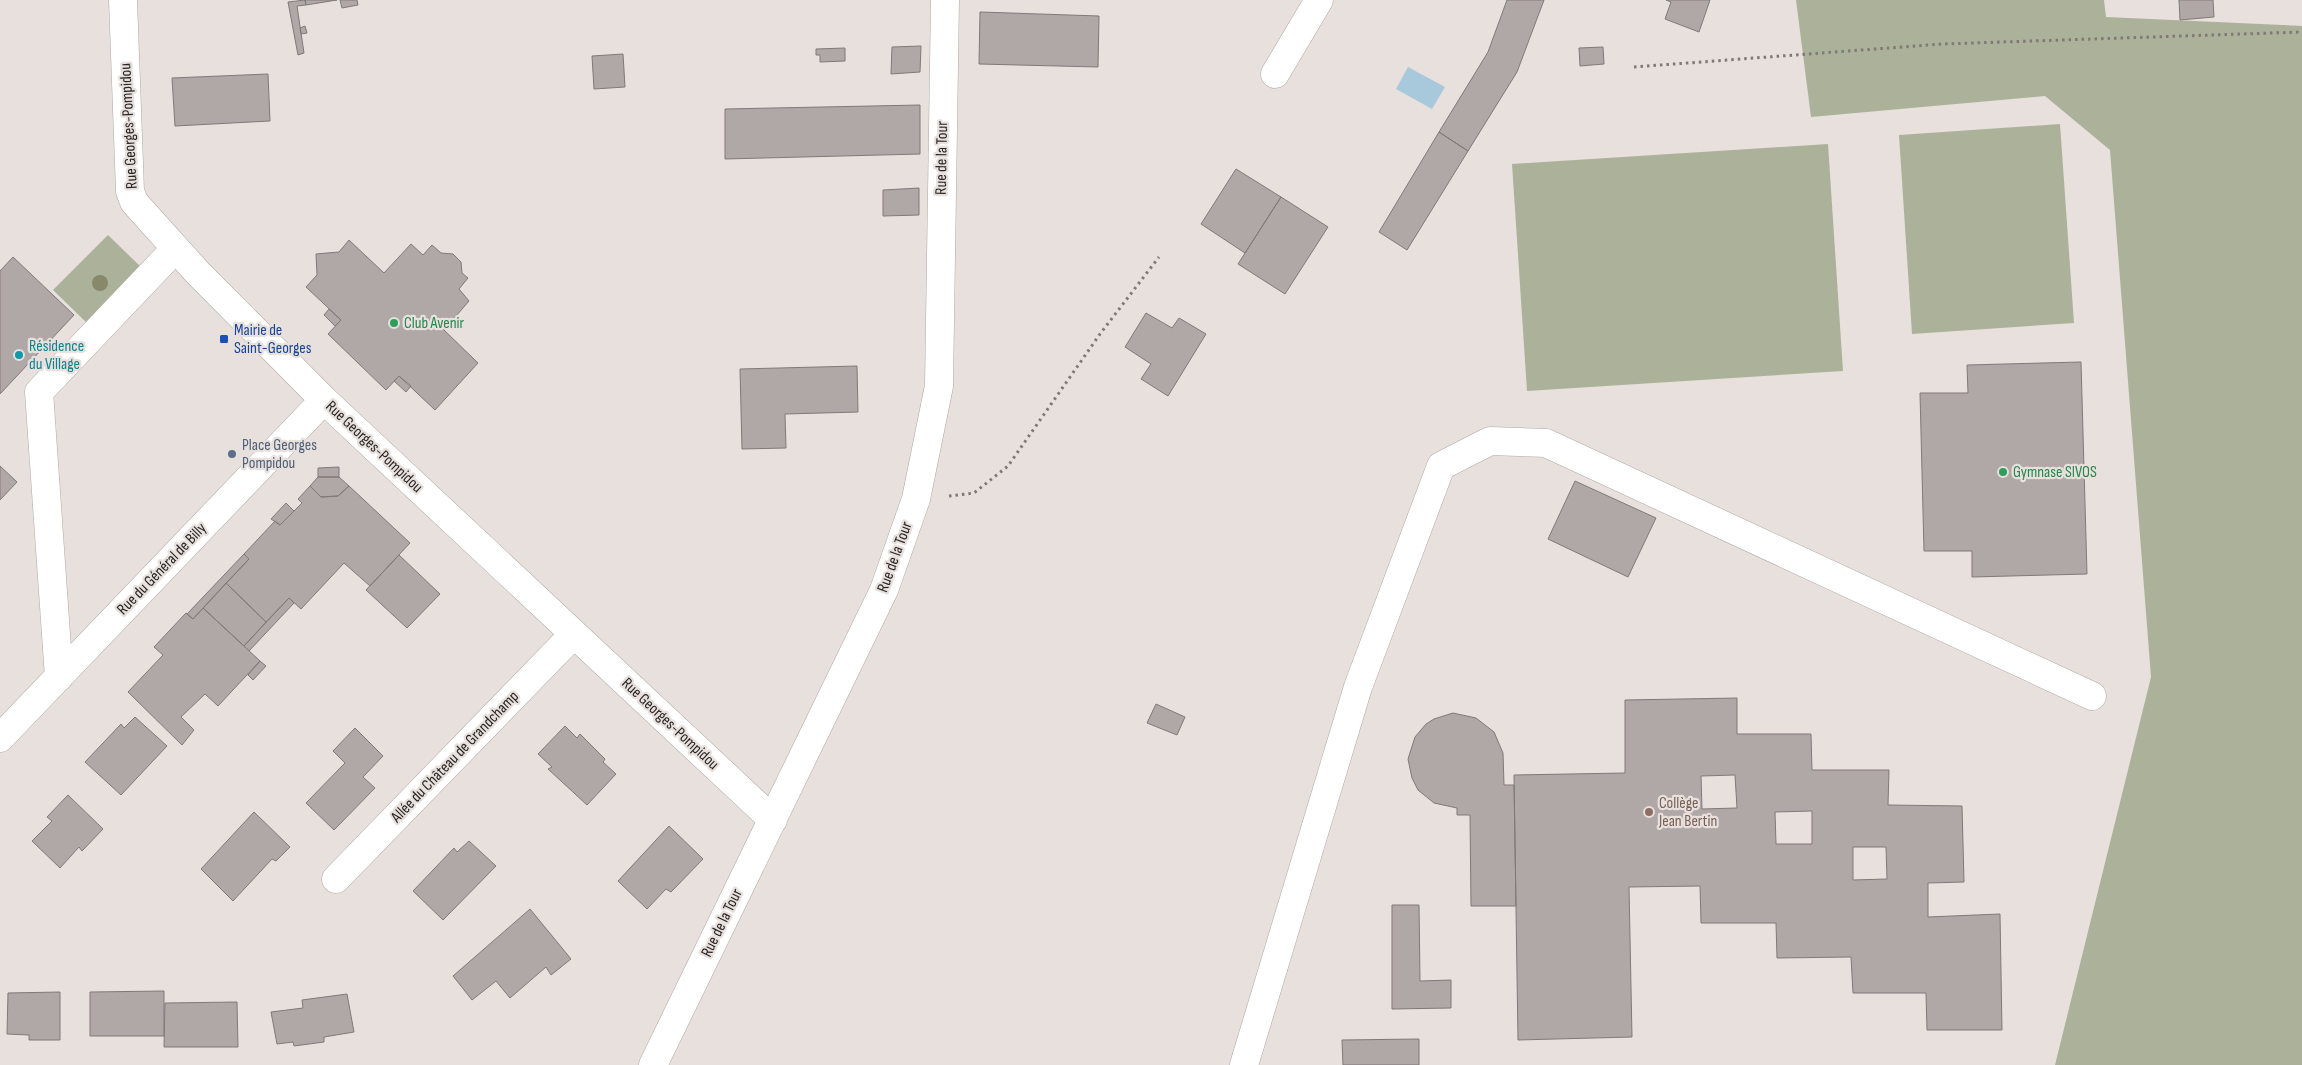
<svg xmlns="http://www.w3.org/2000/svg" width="2302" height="1065" font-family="'Sofia Sans Condensed',sans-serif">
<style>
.green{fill:#acb299}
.water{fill:#a7c9db}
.building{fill:#b0a8a7;stroke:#817978;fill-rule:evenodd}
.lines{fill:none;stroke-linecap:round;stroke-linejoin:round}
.minor-casing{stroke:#b0a9a6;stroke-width:29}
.path{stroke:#7e7977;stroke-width:3;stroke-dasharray:2.5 4;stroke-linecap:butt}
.minor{stroke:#fff;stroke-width:28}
.tree{fill:#88896a}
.leisure-dot{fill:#2e9e5b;stroke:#e7e0dd;stroke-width:2}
.transit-dot{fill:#1a4fb4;stroke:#e7e0dd;stroke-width:2}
.culture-dot{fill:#0f9aa8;stroke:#e7e0dd;stroke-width:2}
.service-dot{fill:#5c6f8a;stroke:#e7e0dd;stroke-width:2}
.education-dot{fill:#8d6e63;stroke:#e7e0dd;stroke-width:2}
.labels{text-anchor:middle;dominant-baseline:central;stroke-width:4.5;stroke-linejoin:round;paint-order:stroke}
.street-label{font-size:16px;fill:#272423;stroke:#e7e0dd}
.leisure-label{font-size:16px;fill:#27864d;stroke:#e7e0dd;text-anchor:start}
.transit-label{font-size:16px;fill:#164399;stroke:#e7e0dd;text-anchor:start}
.culture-label{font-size:16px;fill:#0d838f;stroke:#e7e0dd;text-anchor:start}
.service-label{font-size:16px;fill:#4e5e75;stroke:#e7e0dd;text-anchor:start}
.education-label{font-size:16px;fill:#785e54;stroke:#e7e0dd;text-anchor:start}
</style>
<rect width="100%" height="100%" fill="#e7e0dd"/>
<path class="green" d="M1796,0H2104L2106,17L2302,26V1065H2055L2151,677L2110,150L2045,96L1811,117Z
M2060,124L2074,323L1912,334L1899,135Z
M1828,144L1843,371L1527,391L1512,164Z
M108,235L143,269L89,325L53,290Z"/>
<path class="water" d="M1408,67L1445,87L1432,109L1396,89Z"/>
<path class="building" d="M305,0H337L306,5Z
M305,0L306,5L297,6L304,53L298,55L288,2Z
M340,0H357L358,5L342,8Z
M1507,0H1544L1517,72L1468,151L1439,132L1488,52Z
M1666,0H1710L1699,32L1665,19L1671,2Z
M2179,0H2213L2214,17L2180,20Z
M980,12L1099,16L1098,67L979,64Z
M305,26L307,33L301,34L300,28Z
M921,46L920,72L891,74L892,47Z
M1603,47L1604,64L1580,66L1579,48Z
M845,48V61L820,62V55H816V49Z
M623,54L625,87L594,89L592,56Z
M268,74L270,121L175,126L172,78Z
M920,105V154L725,159V109Z
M1439,132L1468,151L1407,250L1379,232Z
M1236,169L1281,197L1245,253L1201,224Z
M919,188V215L883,216V190Z
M1281,197L1328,227L1285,294L1238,264Z
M349,240L384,273L411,244L423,255L432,245L441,253L453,254L461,262L462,273L468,278L459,289L469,301L444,330L478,363L435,410L399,376L386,390L328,334L341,320L306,287L317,275L316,254L339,252Z
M13,257L74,315L0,394V271Z
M329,309L341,320L335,326L324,315Z
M1146,313L1172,328L1179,318L1206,334L1168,396L1141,379L1151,364L1125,347Z
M2081,362L2087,574L1972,577V551H1924L1920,393H1968L1967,365Z
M857,366L858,412L785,414L786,448L742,449L740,369Z
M399,376L411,386L406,392L394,381Z
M0,466L17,482L0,500Z
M339,467V477H318V468Z
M318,477H339L349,486L338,496L321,497L310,486Z
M1575,481L1656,518L1628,577L1548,539Z
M310,486L321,497L338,496L349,486L410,543L370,586L344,563L301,609L289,598L266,622L226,583L249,559L244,554L275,521L280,525L302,503L298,499Z
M286,503L294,511L280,525L271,519Z
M244,554L249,559L193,619L187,614Z
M399,555L440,594L407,628L366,590Z
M226,583L266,622L244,646L203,608Z
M289,598L294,603L249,651L244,646Z
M203,608L260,661L218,706L205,694L181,717L194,730L182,745L128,692L163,655L154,647L186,613L193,619Z
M260,661L266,666L253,680L248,675Z
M1737,698V734H1811L1812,770H1889L1888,805L1962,806L1964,882L1928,883V917L2000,914L2002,1030H1927L1926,993H1853L1851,957L1777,958L1776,923H1701L1700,886L1629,887L1632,1037L1518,1040L1514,775L1625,773V700ZM1735,775L1737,808L1702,809L1701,776ZM1812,811V844H1776L1775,812ZM1853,847H1886L1887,879L1853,880Z
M1156,704L1185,717L1177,735L1147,723Z
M1453,713L1476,718L1494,732L1503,753L1504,785H1514L1516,906H1471L1470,815H1457V808L1434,803L1418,790L1412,778L1408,759L1415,737L1426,724L1434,719Z
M135,717L167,746L121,795L85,762L121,724L124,728Z
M565,726L577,738L580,734L605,759L603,762L616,774L587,805L548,769L552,767L538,754Z
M355,728L383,756L363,777L375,788L334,830L306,803L345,763L333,751Z
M68,795L103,829L82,851L79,847L60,868L32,841L52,821L47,817Z
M254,812L290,847L276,861L272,859L233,901L201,869Z
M669,826L703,859L671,892L666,889L647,909L618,881Z
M469,841L496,866L443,920L413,891L454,848L457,852Z
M1392,905H1419L1420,981L1451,980V1008L1392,1009Z
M530,909L571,959L551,975L546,967L510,998L496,981L472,1000L453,976Z
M164,991V1036H90V992Z
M60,992V1040H29V1035L7,1034L8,993Z
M347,994L354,1032L324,1037V1042L294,1046L293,1042L277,1044L271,1012L303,1008L302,1000Z
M237,1002L238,1047H164L165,1003Z
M1419,1039V1065H1343L1342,1040Z"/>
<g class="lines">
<defs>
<path id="minor" d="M123,0L130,191L134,202L197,272L324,400L773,820
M1275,74L1319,0
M59,677L39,392L175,249
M0,738L324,400
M336,879L573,635
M653,1065L884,590L916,499L939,386L945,0
M1244,1065L1358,687L1441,466L1490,441L1546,443L2092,696"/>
</defs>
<use href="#minor" class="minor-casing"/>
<path class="path" d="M1634,67L1942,44L2302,32
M949,496L974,493L1008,466L1100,334L1159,257"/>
<use href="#minor" class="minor"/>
</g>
<circle class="tree" cx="100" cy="283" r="8"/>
<g class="leisure-dot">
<circle cx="394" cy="323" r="5"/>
<circle cx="2003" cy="472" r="5"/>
</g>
<rect class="transit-dot" x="219" y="334" width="10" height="10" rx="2.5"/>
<circle class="culture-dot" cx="19" cy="355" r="5"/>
<circle class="service-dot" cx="232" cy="454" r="5"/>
<circle class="education-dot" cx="1649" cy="812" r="5"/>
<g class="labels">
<g class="street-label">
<text transform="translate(129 126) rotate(-93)">Rue Georges-Pompidou</text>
<text transform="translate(942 158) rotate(-89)">Rue de la Tour</text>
<text transform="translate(374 447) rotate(43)">Rue Georges-Pompidou</text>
<text transform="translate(895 557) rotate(-70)">Rue de la Tour</text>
<text transform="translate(162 569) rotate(-46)">Rue du Général de Billy</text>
<text transform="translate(670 724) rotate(43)">Rue Georges-Pompidou</text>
<text transform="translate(455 757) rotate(-46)">Allée du Château de Grandchamp</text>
<text transform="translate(722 923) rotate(-64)">Rue de la Tour</text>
</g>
<g class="leisure-label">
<text x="404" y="323">Club Avenir</text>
<text x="2013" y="472">Gymnase SIVOS</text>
</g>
<g class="transit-label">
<text x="234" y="330">Mairie de<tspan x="234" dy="18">Saint-Georges</tspan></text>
</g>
<g class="culture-label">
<text x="29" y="346">Résidence<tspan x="29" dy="18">du Village</tspan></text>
</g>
<g class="service-label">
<text x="242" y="445">Place Georges<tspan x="242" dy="18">Pompidou</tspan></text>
</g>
<g class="education-label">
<text x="1659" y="803">Collège<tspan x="1659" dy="18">Jean Bertin</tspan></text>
</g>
</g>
</svg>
